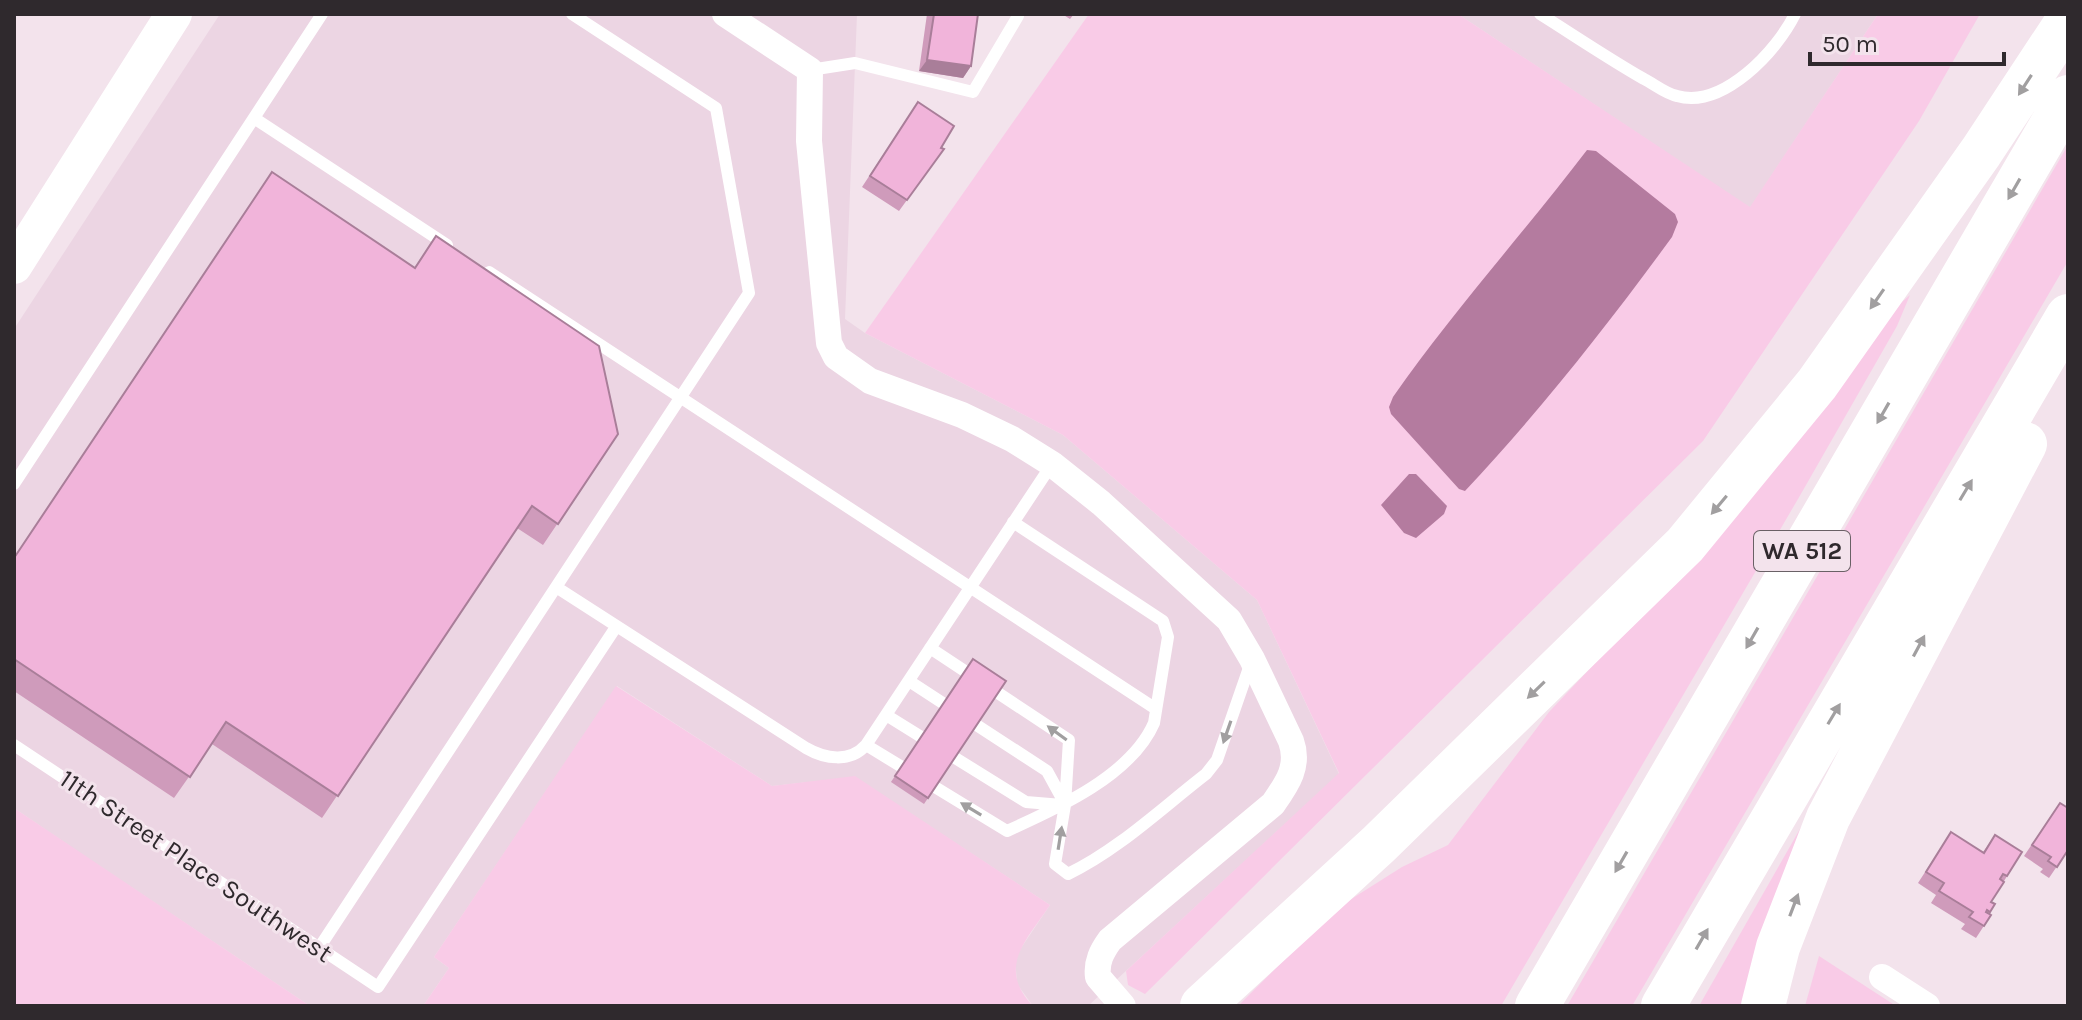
<svg xmlns="http://www.w3.org/2000/svg" width="2082" height="1020" font-family="Karla,sans-serif">
<style>
.built{fill:#ecd5e3}
.green{fill:#f9cbe7}
.water{fill:#b47b9f}
.lines{fill:none;stroke-linecap:round;stroke-linejoin:round}
.lane{stroke:#fff;stroke-width:12}
.street{stroke:#fff;stroke-width:26}
.secondary{stroke:#fff;stroke-width:36}
.highway{stroke:#fff;stroke-width:44}
.wall{fill:#cf9bbb}
.shaded-wall{fill:#a97e99}
.building{fill:#f1b4da;stroke:#a97e99;stroke-width:2}
.oneway{fill:#a19fa0}
.labels{text-anchor:middle;dominant-baseline:central;stroke-width:6;stroke-linejoin:round;paint-order:stroke}
.shield{fill:#f3e3ec;stroke:#6a6166;stroke-width:2}
.shield-label{font-size:24px;font-weight:bold;fill:#2f292d}
.street-label{font-size:26px;fill:#2f292d;stroke:#f3e3ec}
</style>
<rect width="100%" height="100%" fill="#f3e3ec"/>
<path class="built" d="M220,14H857L845,319L865,333L1063,435L1257,600L1339,774L1088,1006H1033L1017,984L1015,957L1050,905L855,777L772,786L617,686L434,957L449,968L423,1006H310L86,857L14,808V329Z
M1458,14H1878L1750,208Z"/>
<path class="green" d="M1089,14H1458L1750,207L1878,14H1980L1919,121L1703,441L1145,994L1128,985L1126,971L1339,773L1257,600L1063,435L865,333Z
M2068,145V261L1632,1006H1567Z
M1910,295L1897,326L1798,499L1501,1006H1238L1334,910L1402,867L1448,845L1549,712L1698,554L1896,307Z
M616,686L772,786L855,776L1050,905C1027,940 996,967 1033,1006H423L449,968L434,957Z
M1825,785L1744,1006H1699Z
M14,808L310,1006H14Z
M1819,956L1896,1006H1805Z"/>
<path class="water" d="M1587,150L1596,151L1675,214L1678,222L1672,237C1607,326 1540,411 1465,491L1459,489L1391,414L1389,407L1393,397C1453,311 1523,234 1587,150Z
M1409,474H1416L1447,506L1444,514L1416,538L1404,533L1381,505Z"/>
<g class="lines">
<path class="lane" d="M1540,14C1575,36 1609,59 1644,79C1654,84 1666,94 1677,96C1723,109 1777,51 1795,14
M810,70L855,63L973,92L1018,16
M254,118L447,245
M489,272L1156,709
M14,484L322,14
M556,587L806,748C825,759 850,763 866,745L1052,464
M930,648L1069,740L1065,805L1055,864L1068,874C1118,850 1162,808 1206,774L1217,760L1251,662
M909,681L1047,771L1064,802
M886,715L1026,802L1062,805
M14,745L378,987L616,627
M866,745L1007,831C1056,809 1131,776 1154,723L1168,637L1163,621L1013,522
M319,948L749,293L716,108L572,14"/>
<path class="street" d="M725,14L810,70L809,141L829,343L836,357L870,381L962,415L1012,439L1052,464L1101,503L1229,620L1252,659L1291,741C1300,766 1287,784 1273,804L1110,940C1102,951 1096,962 1098,977L1123,1006
M1882,977L1927,1006"/>
<path class="secondary" d="M14,266L174,14"/>
<path class="highway" d="M1202,1006L1379,844L1685,545L1817,384L1981,152L2068,20
M1537,1006L2068,97
M1663,1006L2068,316
M1763,1006L1778,947L1828,818L2025,444"/>
</g>
<path class="wall" d="M927,14H978L971,66L963,78L919,71Z
M1062,14H1074L1070,19Z
M910,114L944,149L899,211L862,187Z
M436,236L618,434L543,545L517,528L322,818L212,744L174,798L14,691V557L415,267Z
M973,659L928,798L924,804L891,782Z
M2060,803L2068,850L2049,878L2040,872L2043,869L2024,856Z
M1951,832L1983,852L1995,835L2022,852L1991,902L1995,904L1989,914L1991,915L1976,938L1961,929L1965,924L1931,903L1936,895L1918,883Z"/>
<path class="shaded-wall" d="M927,60L971,66L963,78L919,71Z"/>
<path class="building" d="M934,14H978L971,66L927,60Z
M918,102L954,126L941,148L944,149L907,200L870,176Z
M272,172L415,268L436,236L599,346L618,434L558,524L532,506L338,796L226,722L190,777L14,659V558Z
M973,659L1006,681L928,798L895,776Z
M2060,803L2068,808V850L2057,867L2048,861L2051,857L2032,845Z
M1951,832L1984,853L1995,835L2022,852L2007,876L2003,874L2000,879L2004,882L1991,902L1995,904L1990,912L1987,910L1986,912L1991,915L1984,926L1969,917L1973,912L1939,891L1944,883L1926,872Z"/>
<defs><path id="oneway-solid" d="M-6-.8H1V-3.2L6.5 0L1 3.2V.8H-6Z" transform="scale(2)"/></defs>
<g class="oneway">
<use href="#oneway-solid" transform="translate(2025 85) rotate(123)"/>
<use href="#oneway-solid" transform="translate(2014 189) rotate(120)"/>
<use href="#oneway-solid" transform="translate(1877 299) rotate(125)"/>
<use href="#oneway-solid" transform="translate(1883 413) rotate(120)"/>
<use href="#oneway-solid" transform="translate(1966 490) rotate(-59)"/>
<use href="#oneway-solid" transform="translate(1719 505) rotate(130)"/>
<use href="#oneway-solid" transform="translate(1752 638) rotate(120)"/>
<use href="#oneway-solid" transform="translate(1919 646) rotate(-62)"/>
<use href="#oneway-solid" transform="translate(1536 690) rotate(136)"/>
<use href="#oneway-solid" transform="translate(1834 714) rotate(-59)"/>
<use href="#oneway-solid" transform="translate(1227 732) rotate(109)"/>
<use href="#oneway-solid" transform="translate(1057 733) rotate(-144)"/>
<use href="#oneway-solid" transform="translate(971 809) rotate(-149)"/>
<use href="#oneway-solid" transform="translate(1060 838) rotate(-81)"/>
<use href="#oneway-solid" transform="translate(1621 862) rotate(120)"/>
<use href="#oneway-solid" transform="translate(1794 905) rotate(-69)"/>
<use href="#oneway-solid" transform="translate(1702 939) rotate(-60)"/>
</g>
<g class="labels">
<rect class="shield" x="1754" y="531" width="96" height="40" rx="6"/>
<g class="shield-label">
<text x="1802" y="551">WA 512</text>
</g>
<g class="street-label">
<text transform="translate(196 866) rotate(34)">11th Street Place Southwest</text>
</g>
</g>
<rect width="2082" height="1020" fill="none" stroke="#2f292d" stroke-width="32"/>
<path d="M1810 52v12h194v-12" fill="none" stroke="#2f292d" stroke-width="4"/>
<text x="1822" y="52" font-size="24" fill="#2f292d" stroke="#f3e3ec" stroke-width="6" paint-order="stroke">50 m</text>
</svg>
